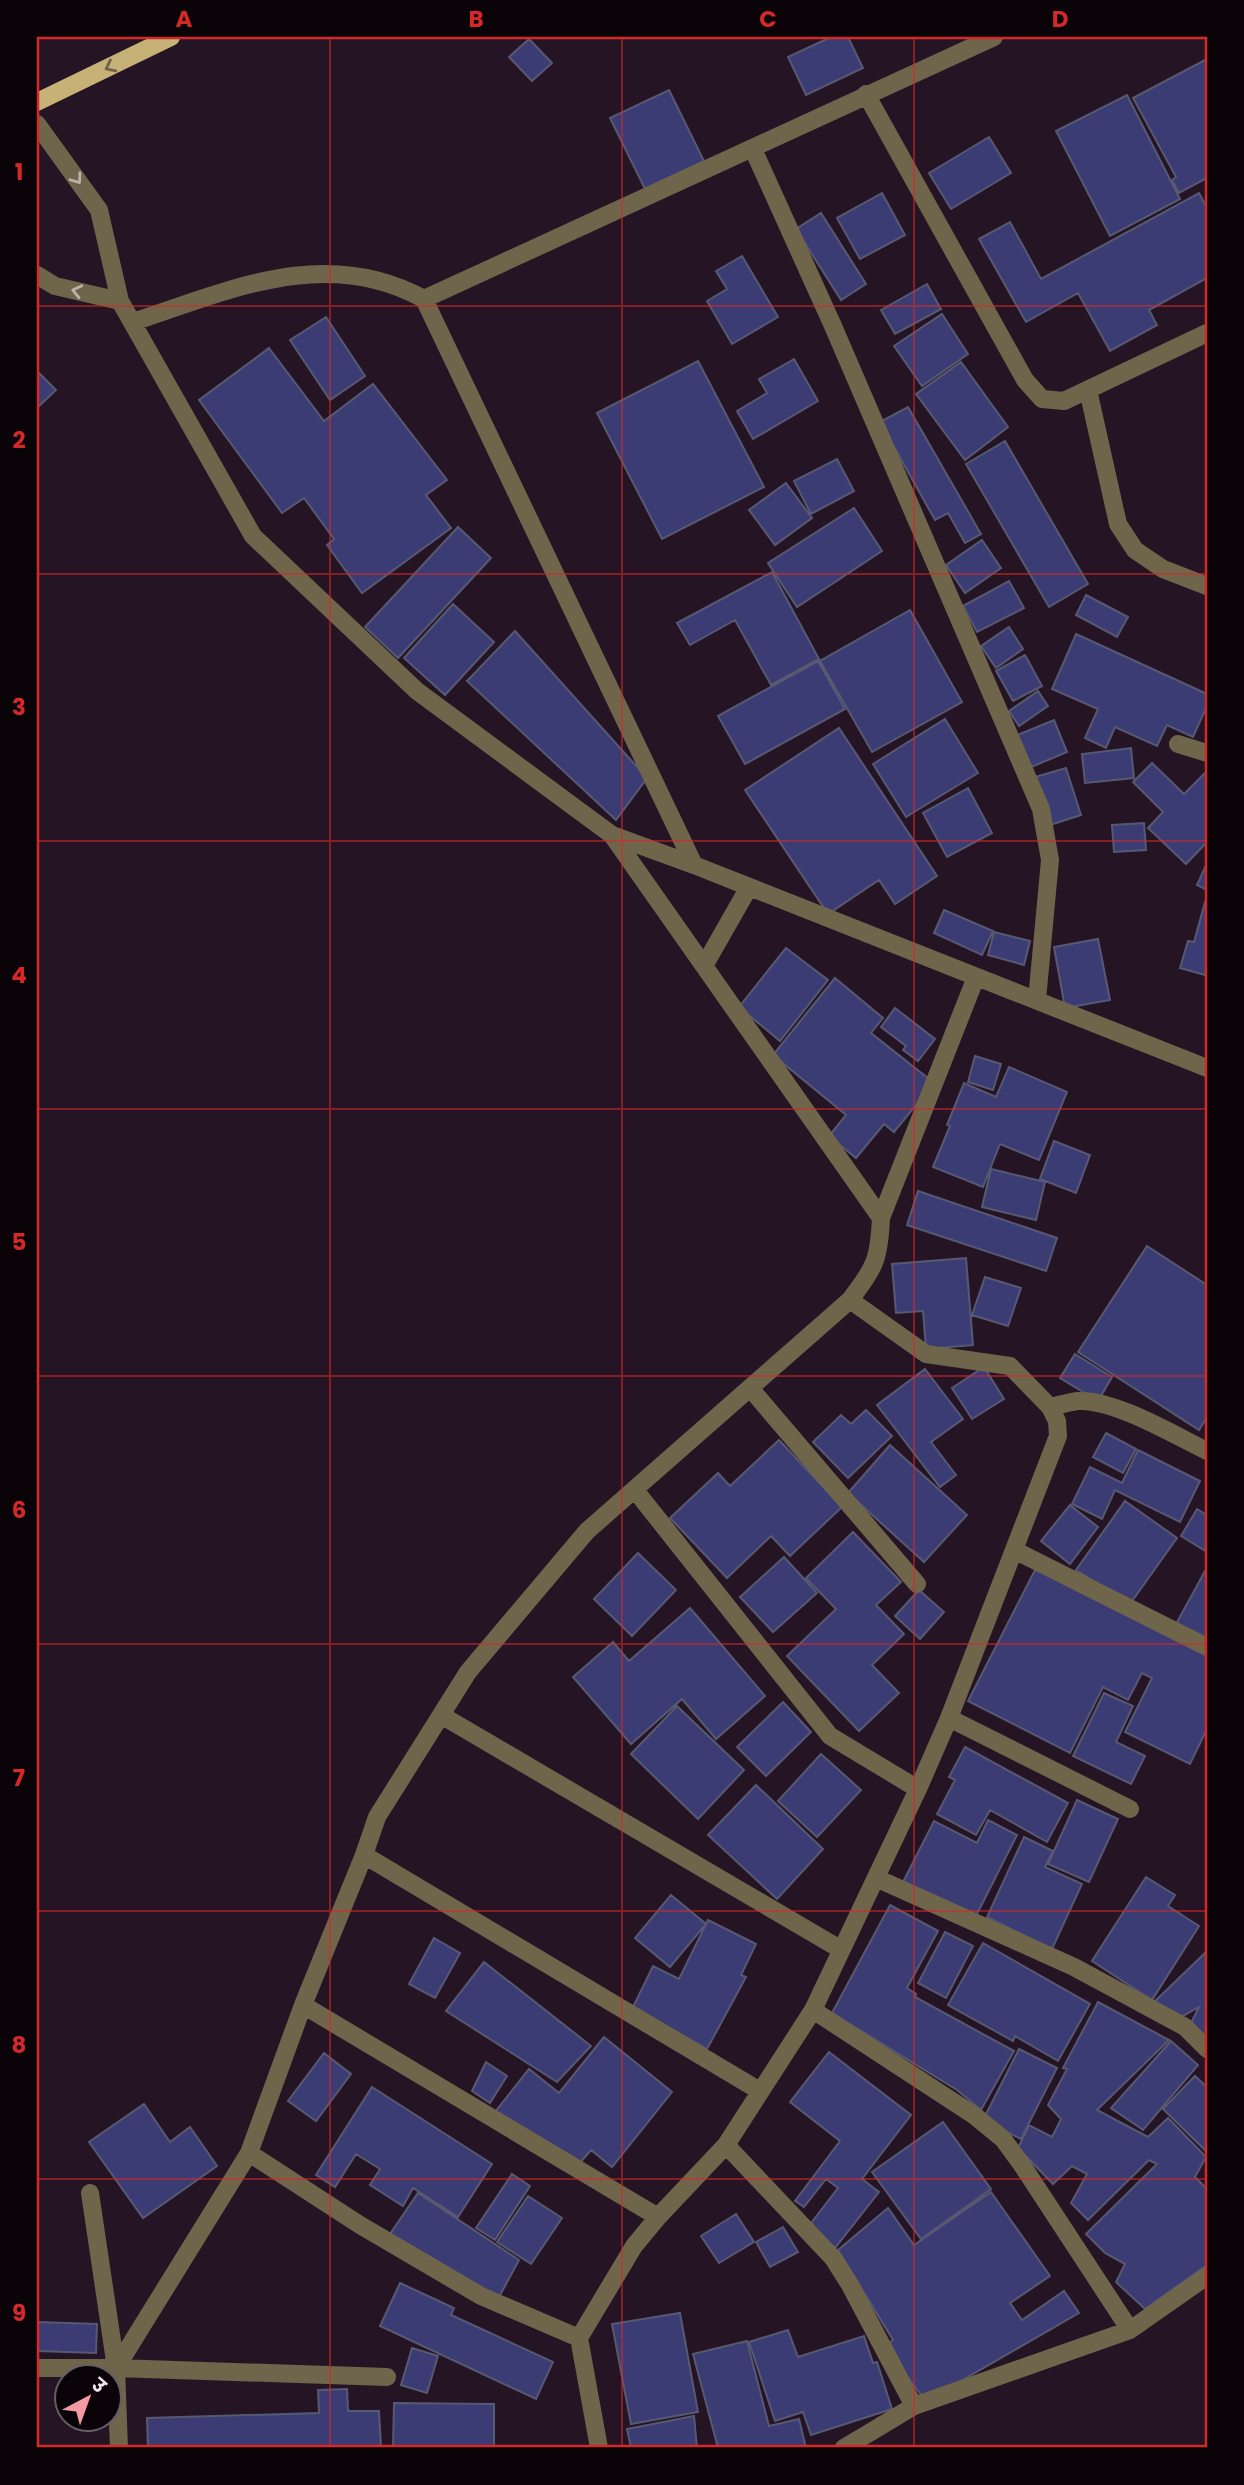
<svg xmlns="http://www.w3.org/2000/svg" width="1244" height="2485" font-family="Poppins,'Noto Sans Devanagari',sans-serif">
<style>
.building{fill:#3c3c75;stroke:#575973;stroke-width:2}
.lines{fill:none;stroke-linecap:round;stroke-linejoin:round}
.minor{stroke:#6f654a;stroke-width:18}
.major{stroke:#c6b176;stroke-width:18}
.oneway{stroke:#716345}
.oneway2{stroke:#bdb1ad}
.grid{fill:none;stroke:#d62828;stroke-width:2;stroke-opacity:0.55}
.neatline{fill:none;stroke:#d62828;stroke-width:2.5}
.grid-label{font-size:23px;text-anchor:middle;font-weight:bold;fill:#d62828}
</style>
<rect width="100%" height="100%" fill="#251424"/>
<path class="building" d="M831,37H848L863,68L806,95L788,57Z
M529,39L552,63L532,81L509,57Z
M1207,59V178L1179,193L1172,180L1176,177L1133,98Z
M669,90L704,161L645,189L610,118Z
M1127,95L1180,199L1110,236L1056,131Z
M989,137L1011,173L951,209L929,173Z
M882,193L905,235L860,259L837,218Z
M1199,193L1207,208V278L1149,310L1157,325L1110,351L1078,293L1026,322L979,239L1010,222L1041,279Z
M821,213L866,284L841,300L796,229Z
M742,256L778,317L732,344L707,301L727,289L716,271Z
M927,284L941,309L895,334L881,310Z
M942,314L968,354L922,386L894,346Z
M326,317L365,376L330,400L290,340Z
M269,348L324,421L373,384L447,480L426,495L451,528L362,593L327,545L334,539L304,498L282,513L199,400Z
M794,359L818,401L753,439L737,411L767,393L759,379Z
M698,361L764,487L662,539L597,413Z
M961,362L1008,427L965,460L916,394Z
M38,372L56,390L37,408V373Z
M908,407L981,534L965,543L948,513L935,520L880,422Z
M1005,441L1088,584L1049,607L966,464Z
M837,459L854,491L811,514L794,481Z
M786,483L812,518L775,545L749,510Z
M854,508L882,551L797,607L768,563Z
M458,527L491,558L398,658L365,627Z
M982,540L1001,568L965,593L946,565Z
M772,572L819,659L771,685L735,620L690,645L677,623Z
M1009,581L1024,608L977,632L963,606Z
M1086,595L1128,617L1117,637L1076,615Z
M453,604L494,642L445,695L404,658Z
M910,610L962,702L872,752L820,661Z
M1009,627L1023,649L996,668L981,646Z
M515,631L647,778L616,820L467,681Z
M1076,634L1207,694V706L1193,737L1167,725L1157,746L1115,727L1106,748L1085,738L1098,709L1052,689Z
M1025,655L1042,686L1013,701L996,671Z
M818,661L845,709L745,764L718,716Z
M1038,691L1048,706L1019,726L1009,711Z
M945,719L978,773L906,817L873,764Z
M1054,720L1067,752L1029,768L1015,736Z
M839,728L937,876L895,904L879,880L828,914L745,790Z
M1131,748L1134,778L1085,783L1082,754Z
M1152,763L1184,794L1207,771V842L1186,864L1148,828L1163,812L1133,782Z
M1066,768L1081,815L1047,826L1032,778Z
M968,788L992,833L947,857L923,813Z
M1144,823L1146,850L1114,852L1112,825Z
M1207,863V890L1197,885Z
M1205,902L1207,903V967L1205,975L1180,968L1188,941L1194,942Z
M944,910L993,931L982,955L934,933Z
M994,932L1030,941L1024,965L988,955Z
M1098,939L1110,1000L1065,1008L1054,947Z
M786,948L828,980L780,1041L739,1007Z
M835,978L883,1018L871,1033L934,1083L894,1132L884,1124L856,1158L829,1136L846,1115L773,1055Z
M895,1008L935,1039L918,1061L903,1050L906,1046L881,1027Z
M975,1056L1001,1064L993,1090L968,1082Z
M1009,1067L1067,1092L1039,1160L1000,1144L983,1187L933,1167L950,1126L947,1125L964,1083L996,1097Z
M1054,1141L1090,1155L1076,1193L1040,1179Z
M991,1169L1045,1182L1036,1220L982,1207Z
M918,1191L1057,1238L1046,1271L907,1225Z
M1147,1246L1207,1285V1417L1199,1430L1078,1352Z
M966,1258L973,1345L926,1349L923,1311L896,1313L892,1264Z
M985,1277L1021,1288L1008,1326L972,1315Z
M1075,1354L1112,1377L1098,1401L1060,1378Z
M984,1367L1004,1399L972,1419L952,1388Z
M925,1369L963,1419L931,1442L956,1475L940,1487L877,1405Z
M866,1410L892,1436L848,1478L813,1442L841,1415L851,1424Z
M1106,1433L1136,1449L1123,1473L1093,1457Z
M779,1440L842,1507L790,1556L771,1536L727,1578L670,1518L718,1473L730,1486Z
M890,1445L967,1515L924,1562L848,1493Z
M1138,1450L1200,1481L1180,1522L1115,1490L1102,1519L1072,1504L1090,1467L1122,1483Z
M1125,1501L1177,1538L1130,1604L1076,1570Z
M1070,1505L1098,1527L1070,1564L1041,1541Z
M1197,1509L1207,1515V1552L1181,1536Z
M853,1532L901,1582L876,1605L904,1634L872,1665L899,1693L859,1731L787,1656L836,1609L806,1578Z
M638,1553L676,1590L632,1636L594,1599Z
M784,1557L817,1593L773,1632L740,1597Z
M1036,1568L1207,1655V1729L1190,1764L1125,1732L1152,1678L1142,1673L1128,1700L1103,1687L1070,1753L968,1701Z
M1205,1571L1207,1572V1641L1176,1624Z
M919,1590L944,1612L920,1639L895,1616Z
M690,1608L765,1696L716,1739L682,1699L631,1744L573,1677L613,1642L629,1661Z
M1104,1693L1133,1706L1116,1742L1145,1756L1131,1784L1073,1756Z
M783,1702L811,1732L766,1776L737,1747Z
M677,1706L744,1770L698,1819L631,1754Z
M965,1747L1068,1803L1047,1842L990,1810L976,1835L937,1814L955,1780L949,1777Z
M821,1754L861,1790L817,1837L778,1801Z
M756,1785L823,1849L777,1899L708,1835Z
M1077,1800L1118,1819L1089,1882L1048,1864Z
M988,1820L1017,1835L975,1918L903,1882L934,1821L977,1843Z
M1024,1837L1053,1851L1045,1867L1082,1884L1052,1949L987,1917Z
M1146,1877L1175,1895L1168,1906L1199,1926L1152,2000L1092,1961Z
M671,1895L706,1924L670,1967L635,1938Z
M890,1905L938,1931L907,1988L916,1994L915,1997L1014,2051L981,2110L957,2090L832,2013Z
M708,1920L756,1944L741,1975L746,1977L707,2049L633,2007L653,1966L679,1979Z
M945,1932L973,1946L946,1998L918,1983Z
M434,1938L460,1953L435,1998L409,1984Z
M983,1943L1090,2004L1058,2061L1015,2036L1013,2041L948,2005Z
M1207,1951V2043L1190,2025L1199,2007L1181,2017L1153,2003Z
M484,1962L591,2046L557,2082L446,2011Z
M1098,2002L1169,2040L1097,2110L1148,2137L1168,2118L1206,2157L1195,2177L1207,2189V2265L1145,2309L1116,2282L1125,2264L1105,2253L1086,2234L1157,2164L1149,2160L1088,2220L1071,2203L1087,2174L1072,2166L1053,2184L1018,2148L1029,2125L1052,2137L1061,2119L1048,2105L1067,2069L1063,2068Z
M604,2037L672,2092L612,2167L591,2150L580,2163L495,2112L529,2069L559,2093Z
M1171,2041L1198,2065L1143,2130L1111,2108Z
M1019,2049L1057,2068L1021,2139L983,2120Z
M829,2052L911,2115L862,2179L879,2192L835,2248L808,2227L838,2188L826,2179L804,2207L795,2201L840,2141L790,2102Z
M324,2053L351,2074L316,2121L288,2101Z
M486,2062L507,2076L490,2103L472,2091Z
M1195,2076L1207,2087V2152L1163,2109Z
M372,2087L492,2164L458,2217L413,2188L403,2206L370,2185L380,2169L356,2154L335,2187L316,2175Z
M144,2104L170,2142L190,2127L217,2166L143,2218L89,2142Z
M943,2122L991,2189L921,2239L872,2172Z
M512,2174L530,2186L495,2240L476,2228Z
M991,2192L1050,2276L1010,2303L1022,2320L1064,2291L1079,2313L926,2401L884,2347L893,2340L838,2250L888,2208L914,2245Z
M418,2193L519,2260L498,2299L388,2237Z
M528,2196L562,2218L531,2264L497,2242Z
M736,2214L754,2242L719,2263L701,2236Z
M783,2227L798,2252L770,2267L756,2242Z
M400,2283L454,2308L451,2315L553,2362L536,2399L380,2326Z
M680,2313L698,2412L631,2424L612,2324Z
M37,2322L97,2324L96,2353L37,2351Z
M788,2330L798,2357L864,2336L873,2363L877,2362L892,2409L811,2435L803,2412L775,2421L749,2342Z
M747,2341L769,2426L799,2419L806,2448H718L693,2354Z
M412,2348L438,2356L427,2393L401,2385Z
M347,2389L348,2411H379L381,2448H148L147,2418L319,2413L318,2390Z
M394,2403L494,2404V2448H393Z
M694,2416L697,2448H631L627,2429Z"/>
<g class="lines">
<path class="minor" d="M866,94L1025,380L1042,399L1064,401L1207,333
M37,124L99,210L120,301L253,536L417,691L612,835L881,1218C879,1261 875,1266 850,1300L587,1531L468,1672L377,1817L364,1855L303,2005L249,2153L116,2368H37
M753,149L833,326L1041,809L1050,860L1037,1000
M37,275L55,286L120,301
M424,299L694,865L1207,1068
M133,322C230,290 326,245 424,299L994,37
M1088,390L1118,524L1135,550L1163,569L1207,586
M1178,744L1207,753
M612,835L694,865
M704,966L749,887
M881,1218L976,977
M750,1388L917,1584
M1050,1407C1059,1405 1069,1402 1078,1401C1114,1399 1174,1435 1207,1451
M635,1490L830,1736L918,1789
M1014,1550L1207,1647
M441,1715L840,1949
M949,1718L1130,1809
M364,1855L760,2091
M876,1878L1074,1967L1185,2027L1207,2049
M303,2005L658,2217
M813,2010L975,2116L1003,2139L1022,2165L1130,2330
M726,2145L833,2258L850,2285L914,2406L1130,2330L1207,2276
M249,2153L360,2225L481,2296L579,2338L634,2246L658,2217L726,2145L813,2010L918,1789L949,1718L1058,1436L1057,1421L1050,1407L1010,1366L926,1354L850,1300
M90,2193L116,2368L119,2448
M579,2338L599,2448
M116,2368L387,2377
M844,2448L914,2406"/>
<path class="major" d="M37,102L171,37"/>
</g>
<defs><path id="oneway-chevron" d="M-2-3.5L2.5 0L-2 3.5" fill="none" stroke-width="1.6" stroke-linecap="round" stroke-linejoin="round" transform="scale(1.75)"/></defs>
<use class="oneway" href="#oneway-chevron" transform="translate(110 67) rotate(154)"/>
<g class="oneway2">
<use href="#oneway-chevron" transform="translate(77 179) rotate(54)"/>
<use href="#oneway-chevron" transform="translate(77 291) rotate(-167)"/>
</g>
<path class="grid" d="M330,37V2448M622,37V2448M914,37V2448M37,306H1207M37,574H1207M37,841H1207M37,1109H1207M37,1376H1207M37,1644H1207M37,1911H1207M37,2179H1207"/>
<rect width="1244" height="2485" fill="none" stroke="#0a0409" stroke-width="77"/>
<g transform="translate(88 2398) rotate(41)"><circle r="33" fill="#0a0409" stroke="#665e65" stroke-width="2"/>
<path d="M0-5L12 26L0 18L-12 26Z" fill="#f49aa2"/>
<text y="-10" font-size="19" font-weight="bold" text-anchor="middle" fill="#f1e4ef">उ</text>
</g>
<rect x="38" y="38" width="1168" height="2408" class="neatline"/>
<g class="grid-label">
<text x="184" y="27">A</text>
<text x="476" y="27">B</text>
<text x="768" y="27">C</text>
<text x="1060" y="27">D</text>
<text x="19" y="180">1</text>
<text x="19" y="448">2</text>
<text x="19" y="715">3</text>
<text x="19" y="983">4</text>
<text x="19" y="1250">5</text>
<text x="19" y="1518">6</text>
<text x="19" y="1786">7</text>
<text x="19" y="2053">8</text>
<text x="19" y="2321">9</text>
</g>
</svg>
